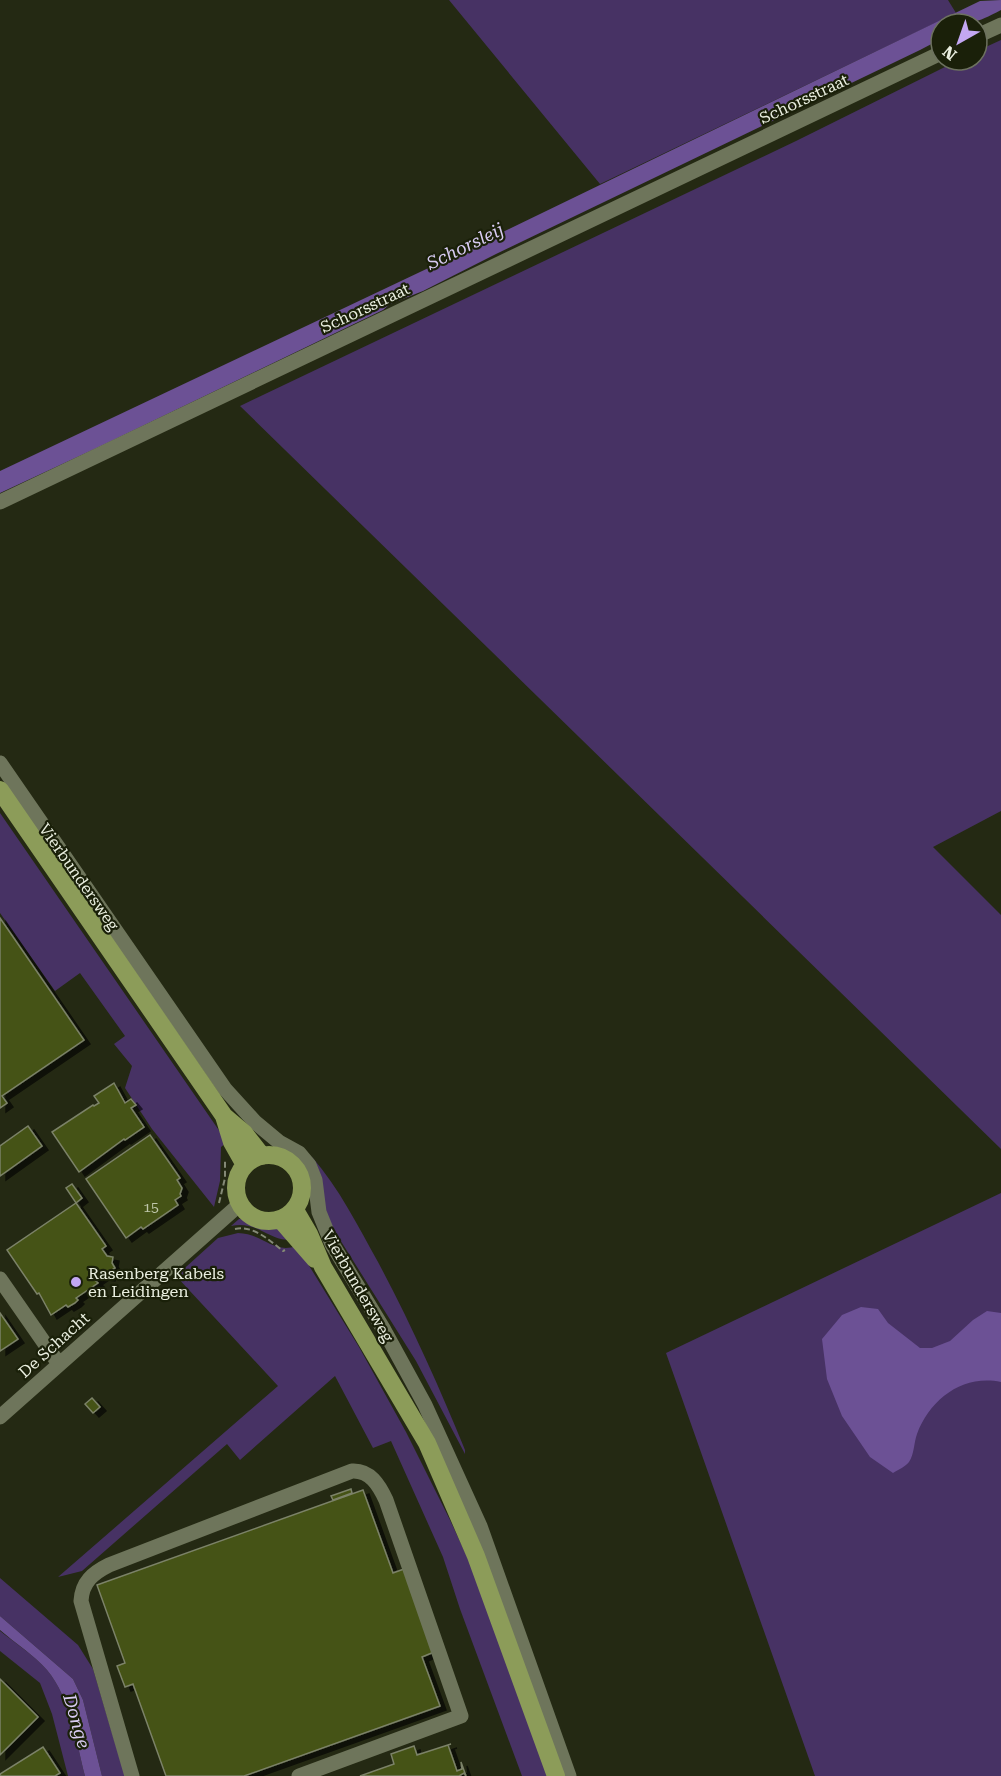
<svg xmlns="http://www.w3.org/2000/svg" width="1001" height="1776" font-family="'Roboto Serif',serif">
<style>
.green{fill:#473264}
.water{fill:#6c5195}
.building{fill:#455212;stroke:#7b8268;stroke-width:1.5;filter:url(#shadow)}
.lines{fill:none;stroke-linecap:round;stroke-linejoin:round}
.path{stroke:#848976;stroke-width:2;stroke-dasharray:6 3;stroke-linecap:butt}
.minor{stroke:#6e755b;stroke-width:15}
.major{stroke:#8c9c59;stroke-width:18}
.poi-dot{fill:#c3a7f2;stroke:#1a2009;stroke-width:2}
.labels{text-anchor:middle;dominant-baseline:central;stroke-width:4.5;stroke-linejoin:round;paint-order:stroke}
.number-label{font-size:14px;fill:#c0c7ac}
.street-label{font-size:16px;fill:#e9eedf;stroke:#1a2009}
.poi-label{font-size:16px;fill:#e9eedf;stroke:#1a2009;text-anchor:start}
.water-label{font-size:18px;font-style:italic;fill:#d8cbf2;stroke:#1a2009}
</style>
<defs>
<filter id="shadow"><feDropShadow dx="6" dy="4" stdDeviation="0" flood-color="#0009"/></filter>
</defs>
<rect width="100%" height="100%" fill="#242913"/>
<path class="green" d="M449,0H948L956,13L600,184Z
M1001,40V811L933,847L1001,915V1149L240,406L796,141L959,60H977V51Z
M0,813L227,1142L221,1147L220,1181L214,1207L152,1129L125,1088L132,1066L114,1044L125,1036L80,973L55,991L0,913Z
M312,1157C339,1188 358,1226 378,1262C410,1322 439,1386 465,1450V1454L416,1361L327,1219Z
M1001,1193V1776H815L666,1353Z
M252,1218L266,1222L277,1221L292,1239C271,1244 259,1220 231,1226L239,1219Z
M238,1233C264,1234 272,1254 297,1246L359,1347L406,1432L450,1520L478,1580L548,1776H522L460,1609L443,1557L391,1441L373,1448L335,1376L240,1460L227,1444L82,1571L58,1577L278,1386L176,1276L218,1238Z
M0,1578L78,1645L93,1669L125,1776H102L83,1700L73,1679L0,1616Z
M0,1631C15,1643 34,1655 47,1670C71,1699 76,1741 85,1776H68L52,1714L40,1683L0,1651Z"/>
<path class="water" d="M1001,0V10C975,24 970,24 941,24V39L920,50L496,254L423,291L390,304L383,310L101,446L0,493V471L439,263L980,1Z
M861,1307L878,1309L888,1323L920,1348H932L950,1341L973,1320L987,1311L1001,1313V1382C963,1374 930,1399 917,1434C914,1442 914,1455 909,1462C906,1466 898,1470 893,1473L870,1457L842,1416L827,1379L822,1339L842,1315Z
M0,1616L73,1679L83,1700L102,1776H85C76,1741 71,1699 47,1670C34,1655 15,1643 0,1630Z"/>
<path class="building" d="M0,918L84,1040L2,1096L7,1103L0,1108Z
M114,1083L125,1103L131,1099L136,1105L131,1108L144,1127L125,1140L124,1139L79,1172L52,1132L93,1105L94,1106L99,1103L94,1096Z
M28,1126L42,1146L0,1176V1146Z
M150,1135L180,1178L177,1180L182,1188L180,1194L181,1196L175,1200L178,1205L143,1229L141,1227L126,1238L86,1179Z
M72,1184L82,1198L76,1203L66,1188Z
M76,1203L106,1246L102,1249L107,1256L113,1257L112,1263L115,1268L110,1271L109,1277L103,1276L96,1281L98,1283L76,1298L78,1300L75,1303L68,1307L66,1305L51,1315L39,1293L37,1294L7,1250Z
M0,1313L18,1339L0,1351Z
M92,1398L100,1407L93,1413L85,1404Z
M351,1489L352,1493L333,1500L331,1496Z
M363,1490L393,1573L404,1569L434,1652L422,1657L440,1706L244,1776H166L133,1684L125,1687L117,1666L125,1663L97,1585Z
M0,1679L38,1717L0,1755Z
M451,1744L448,1745L457,1771L462,1769L461,1762L466,1776L464,1773L459,1776H360L394,1764L391,1754L414,1746L417,1755Z
M43,1747L60,1773L55,1776H1L0,1774Z"/>
<g class="lines">
<path class="path" d="M219,1203L225,1178V1161
M235,1229C254,1225 270,1241 283,1251L285,1250"/>
<path class="minor" d="M977,36L1001,25
M0,502L941,53
M0,763L225,1089L255,1122L279,1142L299,1153L309,1165L315,1180L319,1212L332,1244L384,1330L425,1405L480,1526L569,1776
M0,1279L59,1364
M0,1417L240,1204
M132,1776L81,1601C82,1582 93,1573 109,1565L352,1471C370,1470 379,1485 386,1500L461,1716L299,1776"/>
<path class="major" d="M0,790L224,1116L232,1142L245,1165
M224,1116L244,1133L262,1156
M236 1188a33 33 0 1 1 66 0a33 33 0 1 1-66 0Z
M295,1210L309,1234L323,1267L427,1443L476,1556L556,1776
M281,1220L315,1259"/>
</g>
<circle class="poi-dot" cx="76" cy="1282" r="6"/>
<g class="labels">
<g class="number-label">
<text x="151" y="1207">15</text>
</g>
<g class="street-label">
<text transform="translate(804 99) rotate(-25)">Schorsstraat</text>
<text transform="translate(365 308) rotate(-25)">Schorsstraat</text>
<text transform="translate(79 877) rotate(55)">Vierbundersweg</text>
<text transform="translate(358 1286) rotate(60)">Vierbundersweg</text>
<text transform="translate(54 1345) rotate(-42)">De Schacht</text>
</g>
<g class="poi-label">
<text x="88" y="1273">Rasenberg Kabels<tspan x="88" dy="18">en Leidingen</tspan></text>
</g>
<g class="water-label">
<text transform="translate(465 246) rotate(-26)">Schorsleij</text>
<text transform="translate(77 1721) rotate(74)">Donge</text>
</g>
</g>
<g transform="translate(959 42) rotate(220)"><circle r="28" fill="#1a2009" stroke="#6d725f" stroke-width="1.5"/>
<path d="M0-4.5L10 22L0 15L-10 22Z" fill="#c3a7f2"/>
<text y="-9" font-size="16" font-weight="bold" text-anchor="middle" fill="#e9eedf">N</text>
</g>
</svg>
